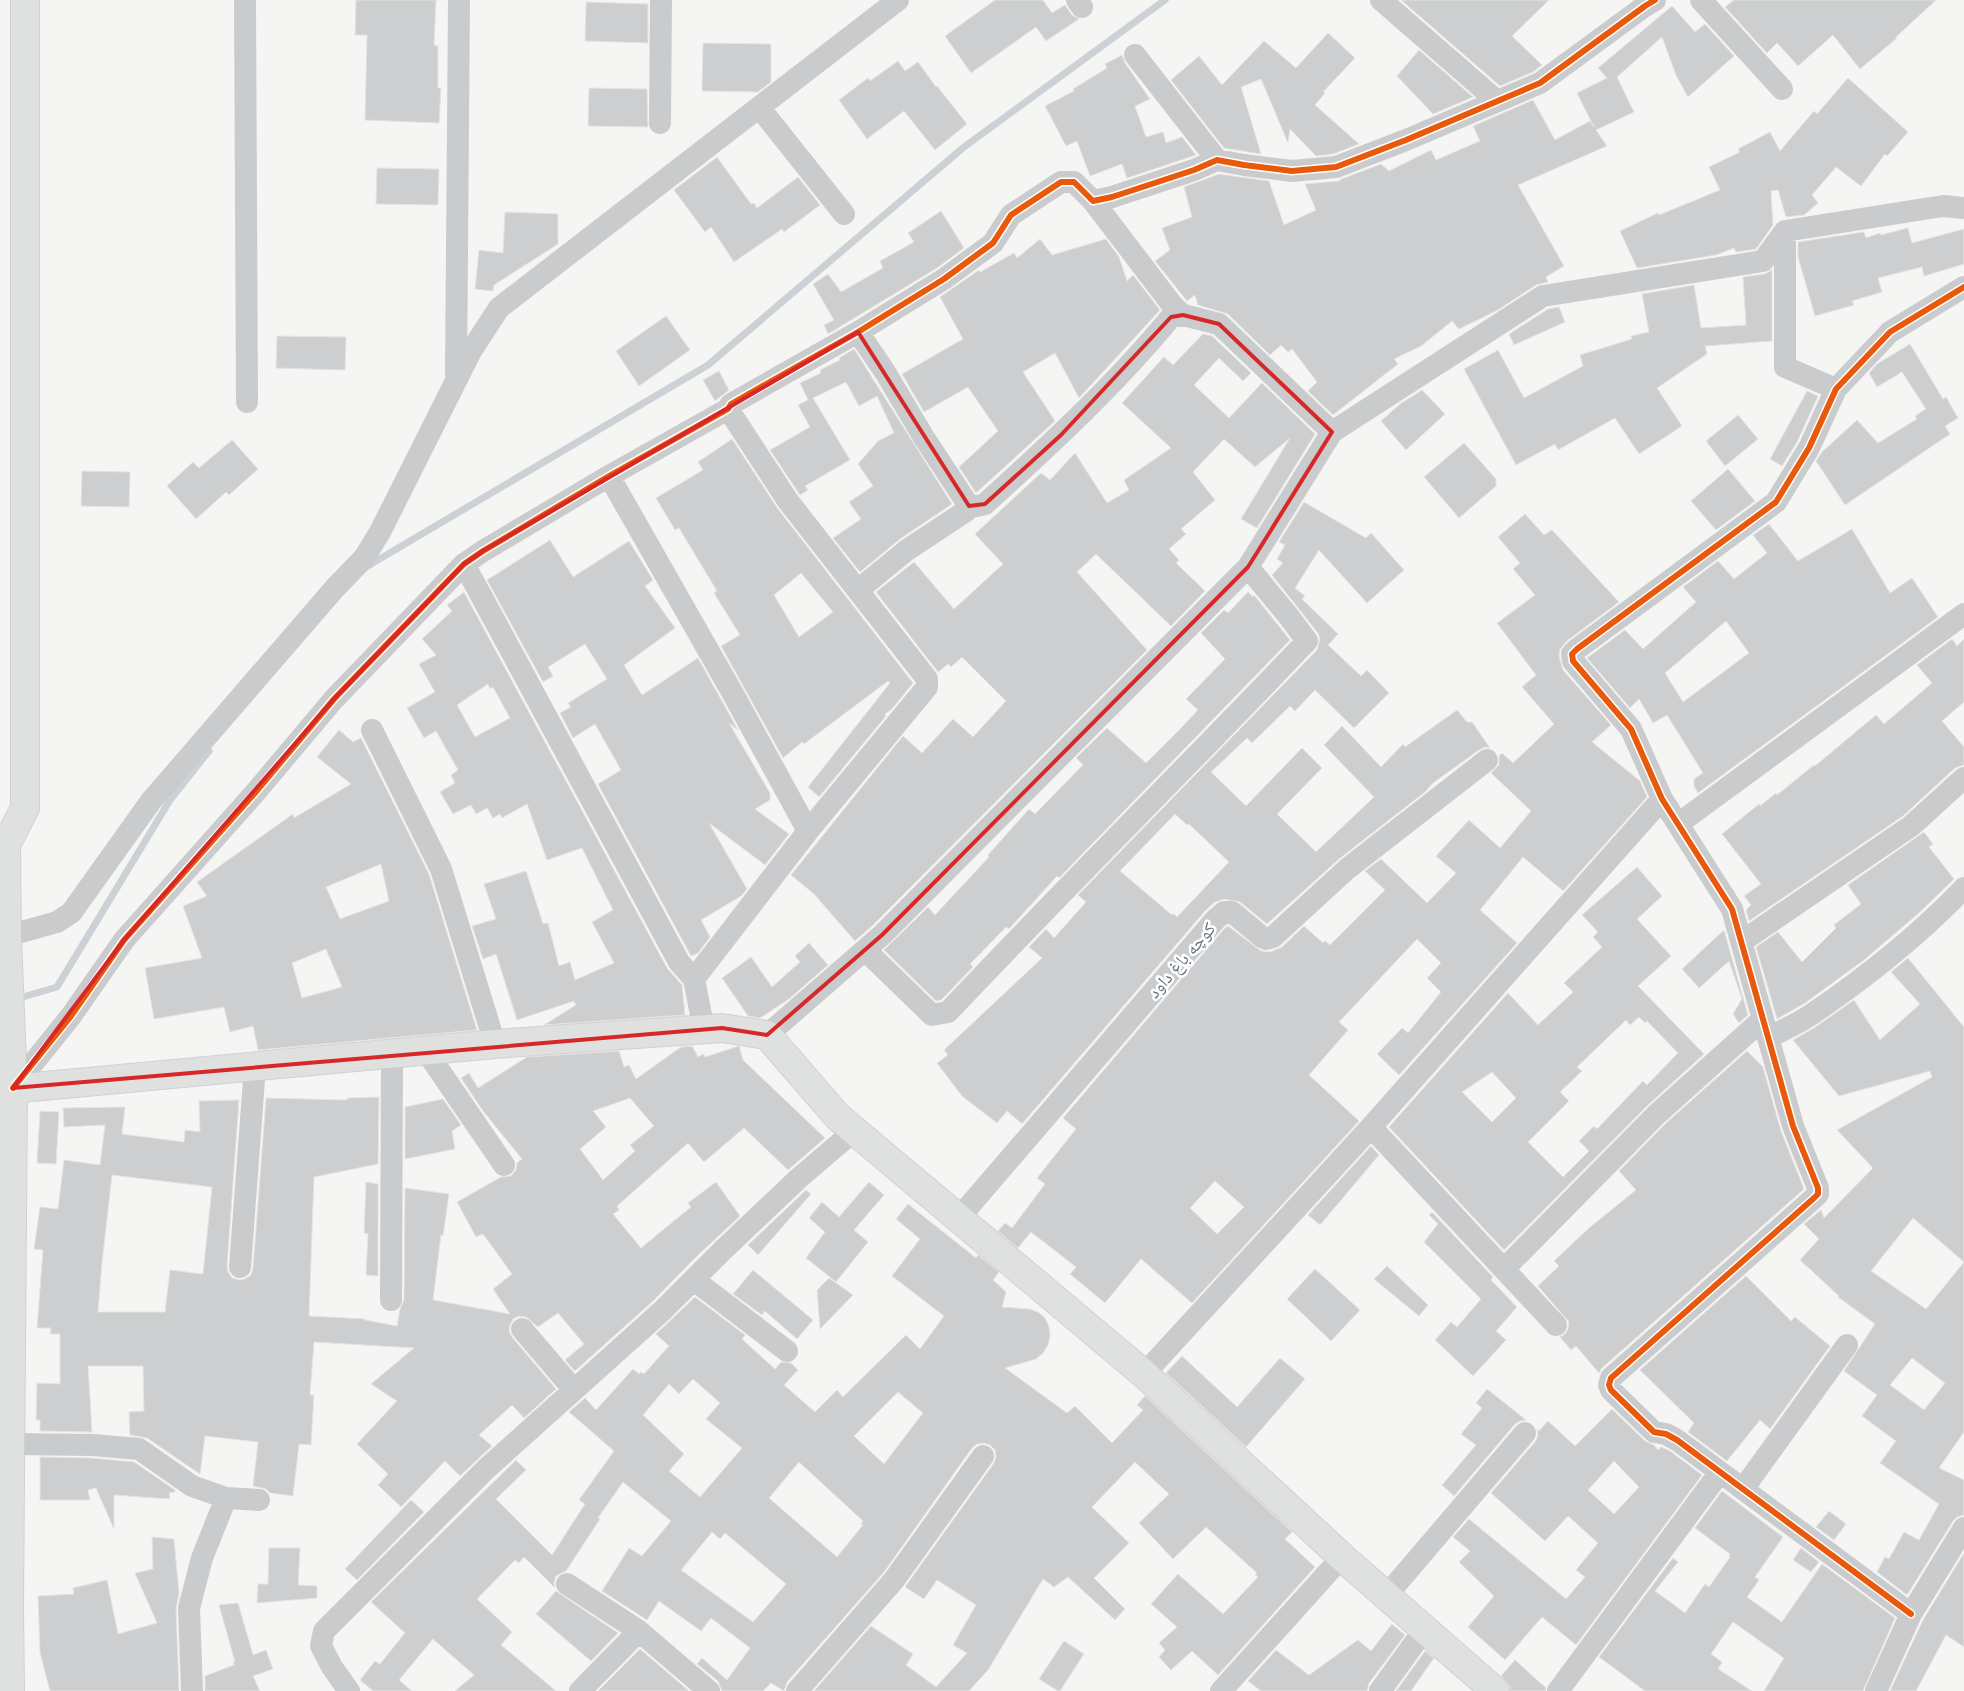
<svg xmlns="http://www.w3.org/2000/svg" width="1964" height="1691" font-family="'PT Sans','Noto Naskh Arabic',sans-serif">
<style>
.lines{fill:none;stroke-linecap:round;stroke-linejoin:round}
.stream{stroke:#cbd1d5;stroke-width:7}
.building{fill:#cdcecf;stroke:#e4e4e4;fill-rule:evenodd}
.secondary-casing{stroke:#d1d1d2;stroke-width:30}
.street{stroke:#cacbcd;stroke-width:22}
.secondary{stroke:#dfe0e0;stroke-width:28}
.cycleway-casing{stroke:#fff;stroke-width:9}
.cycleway{stroke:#e8590c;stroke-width:6}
.marked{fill:none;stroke:#d62828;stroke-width:4;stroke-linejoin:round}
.labels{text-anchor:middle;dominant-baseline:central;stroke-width:5;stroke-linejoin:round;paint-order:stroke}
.street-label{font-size:18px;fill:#677282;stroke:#fff}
</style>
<rect width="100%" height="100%" fill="#f5f5f4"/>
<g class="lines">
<path class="stream" d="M366,567L708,365L964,147L1165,0
M16,999L57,987L170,800L209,751"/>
</g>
<path class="building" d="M356,0H436L434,45L438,46V88H441L439,123L365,120L367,35H355Z
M995,0H1043L1052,13L1065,5L1072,15L1079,19L1046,41L1036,27L971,73L945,36Z
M1401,0H1549L1512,36L1542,65L1533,72L1500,86Z
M1734,0H1936L1896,37L1897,38L1860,69L1833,35L1798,66L1777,43L1767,53L1725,7Z
M586,2L648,4V43L585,41Z
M1672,6L1695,32L1705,24L1734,56L1688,97L1676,75L1662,37L1617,77L1634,112L1596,130L1607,146L1518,185L1564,266L1546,277L1548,282L1536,285L1498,310L1459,329L1452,321L1421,346L1394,359L1398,364L1333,415L1308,391L1317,382L1292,349L1288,352L1281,345L1270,355L1228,314L1198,305L1195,295L1187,301L1155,261L1170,250L1162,228L1192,217L1184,187L1219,174L1269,181L1284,225L1316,210L1305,184L1340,181L1339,180L1381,164L1389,171L1431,150L1436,160L1480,141L1473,126L1533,100L1555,140L1590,121L1594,127L1577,93L1607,78L1598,68Z
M1328,33L1355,58L1323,92L1325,93L1315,105L1359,144L1333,154L1316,156L1290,129L1288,143L1261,79L1241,87L1261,154L1224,148L1171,80L1199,56L1222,85L1264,41L1296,68Z
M703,43L771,44V82L758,92L702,91Z
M1419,50L1473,97L1433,114L1397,76Z
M1122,55L1125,63L1150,99L1135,106L1146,137L1163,132L1166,143L1182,137L1196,155L1127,178L1122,164L1090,176L1077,141L1066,146L1045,106L1074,91L1073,89L1107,68L1105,64Z
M898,61L905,71L918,62L936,87L937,86L967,124L935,150L904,111L867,139L839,100L868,78L870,81Z
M1848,78L1908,132L1887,156L1885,154L1861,186L1836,167L1812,195L1818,203L1804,215L1786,217L1778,190L1771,191L1773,225L1756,249L1736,252L1734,248L1716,255L1637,268L1620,231L1658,213L1659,215L1720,190L1709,167L1740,152L1738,149L1770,132L1780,151L1814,111L1817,114Z
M589,88L647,89L648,127L588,126Z
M717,157L751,204L754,203L757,208L798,177L820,205L784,232L782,229L734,262L711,227L705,232L674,190Z
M377,168L439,169L438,205L376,204Z
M941,211L964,248L937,268L828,334L824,325L834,320L813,284L828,274L841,292L883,268L880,261L914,242L908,233Z
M505,212L558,214V244L494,285L493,291L475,289L479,250L503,253Z
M1908,228L1912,243L1964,229V264L1924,276L1922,267L1878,278L1882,292L1852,301L1854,305L1815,316L1798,257V242L1864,232L1866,238L1880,233L1881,235Z
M1040,239L1052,255L1106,239L1119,257L1127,281L1133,275L1160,310L1079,398L1055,353L1023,372L1055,421L976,493L959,467L998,431L968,387L924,412L902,374L963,339L940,297L979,270L980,272L1014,253L1017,258Z
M1772,270V341L1705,346L1707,354L1657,388L1682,426L1639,454L1615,418L1558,450L1555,444L1516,465L1464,369L1498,350L1524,398L1583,366L1580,355L1632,339L1631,336L1649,332L1642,294L1694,285L1701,328L1746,325L1743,277L1765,274Z
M1559,307L1565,322L1514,345L1509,334L1548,309Z
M666,316L690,350L639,386L616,351Z
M1203,334L1212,336L1251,373L1243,381L1219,358L1194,385L1229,418L1262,383L1315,434L1257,528L1241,519L1290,438L1255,467L1224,439L1193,472L1215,500L1181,529L1186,534L1169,549L1179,560L1176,563L1205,591L1171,626L1096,554L1077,572L1147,650L873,925L855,941L814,894L791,875L903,736L922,753L953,719L973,737L1006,701L962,657L951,667L948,664L938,672L876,592L914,562L954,609L1003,564L975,534L1041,473L1050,480L1075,453L1107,503L1129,490L1124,480L1171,448L1122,403L1164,357L1173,365Z
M277,336L346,337L345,370L276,368Z
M1910,344L1943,399L1946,397L1958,418L1945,426L1950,434L1845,505L1816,461L1822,452L1857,420L1878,443L1917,419L1915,416L1926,409L1902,372L1877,387L1869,373L1877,364Z
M854,349L952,504L900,539L860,572L833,538L861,519L849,502L873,486L858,464L878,441L894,433L877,396L859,406L846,382L813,398L850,460L805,486L808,490L800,495L770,450L810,427L798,405L808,400L800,383L821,373L820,370L840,360L839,358Z
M719,371L729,390L715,401L703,380Z
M1422,390L1445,414L1406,450L1381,421L1400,404Z
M1807,391L1818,396L1797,442L1782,466L1770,459Z
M1738,415L1758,439L1725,466L1706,441Z
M732,439L778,509L913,683L892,709L885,714L886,716L819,797L808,787L890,683L888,681L804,744L802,742L783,758L721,646L740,635L714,593L717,591L679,528L675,530L656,498L703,470L698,462ZM801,573L833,612L799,637L774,595Z
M232,440L258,469L229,495L226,492L196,519L167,486L193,462L199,468Z
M1464,443L1496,479V486L1459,518L1424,477Z
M1728,469L1755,501L1716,530L1691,501Z
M82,471L130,472L129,507L81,506Z
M1304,502L1366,538L1371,533L1404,570L1367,603L1319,550L1295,588L1305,596L1302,599L1338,634L1328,645L1361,676L1367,670L1389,693L1354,728L1315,690L1295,711L1290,706L1252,743L1247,738L1211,772L1246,806L1302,748L1322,768L1277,814L1316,852L1374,797L1324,745L1342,726L1381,767L1403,744L1405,747L1457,710L1467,722H1472L1490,748L1485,747L1479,750L1433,783L1425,792L1339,859L1267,924L1240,902L1224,899L1215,902L1205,911L1022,1124L1007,1111L997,1123L962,1096L937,1063L948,1055L944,1050L1042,958L1029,947L1046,929L1054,938L1086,902L1078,895L1317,650L1320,639L1318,633L1272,575L1283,563L1277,559L1285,545L1279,542ZM1175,814L1187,825L1189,824L1229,862L1177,917L1174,914L1172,915L1120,871Z
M1525,514L1544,535L1552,530L1619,602L1568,640L1560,649L1559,656L1563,670L1611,725L1592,742L1640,781L1647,797L1563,891L1523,857L1480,910L1517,943L1399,1075L1377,1054L1402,1028L1408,1033L1441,992L1427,978L1441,963L1417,939L1339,1022L1348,1030L1309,1075L1359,1121L1192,1303L1141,1259L1105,1303L1070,1274L1076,1267L1031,1232L1018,1248L998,1231L1005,1223L1012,1228L1045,1184L1037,1178L1076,1129L1063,1118L1224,929L1228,926L1261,951L1270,952L1282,947L1304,926L1323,943L1325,941L1330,945L1385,890L1365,871L1381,859L1427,903L1456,873L1436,856L1469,820L1500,848L1531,811L1491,773L1499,765V756L1502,753L1513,763L1554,724L1522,687L1536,675L1497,623L1535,595L1513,569L1520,563L1498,537ZM1215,1181L1244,1207L1217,1234L1190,1208Z
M1769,524L1798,561L1852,529L1890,593L1912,578L1938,617L1698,793L1694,786V779L1703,773L1667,715L1653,723L1639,699L1630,708L1587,658L1625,630L1643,649L1696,602L1683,587L1718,561L1734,579L1767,553L1753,535ZM1726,621L1749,653L1683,702L1665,673Z
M550,540L573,577L629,541L653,580L645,586L675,628L624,665L642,695L698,658L738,730L729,723L770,793V800L755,809L789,834L765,865L709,823L747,889L741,896L701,920L710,937L698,953L691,956L598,784L621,770L595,724L573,738L560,713L571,707L568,703L607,679L585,644L548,667L553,676L543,682L487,580Z
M464,592L667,968L682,985L685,1015L544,1025L576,1005L574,1001L517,1020L496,954L483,959L472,926L496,919L484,884L526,871L543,924L548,923L559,966L570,962L575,980L614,963L592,922L613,910L582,848L547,860L527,804L502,818L500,814L493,818L487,808L476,814L471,805L453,814L440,792L455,783L451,775L458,770L436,731L424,738L407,708L435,692L419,664L436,655L422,639L452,611L447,605ZM488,684L490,689L493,687L510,718L475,737L457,705Z
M1248,592L1253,597L1254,595L1290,640L1059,878L1057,876L1009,929L1006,927L970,964L973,967L941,1000L936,1001L884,950L928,907L935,915L989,857L988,855L1029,809L1035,814L1083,765L1076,758L1107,728L1146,763L1180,729L1198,710L1186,699L1225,659L1201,633L1224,610L1228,613Z
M1952,639L1957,646L1964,639V702L1942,721L1964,747V765L1955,768L1903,816L1749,921L1746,910L1751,905L1744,896L1761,884L1722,834L1759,804L1760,806L1776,793L1777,795L1814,765L1815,766L1876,715L1884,724L1932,683L1917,665Z
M339,730L353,742L361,738L429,874L477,1030L258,1050L253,1026L230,1032L224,1007L154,1019L145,968L202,958L183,906L207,896L197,882L293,814L294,818L351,784L317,757ZM381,864L389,901L340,919L326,887ZM326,949L342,987L302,998L292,963Z
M1924,832L1933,844L1929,847L1954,879L1920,912L1864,960L1805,1003L1777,1019L1756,947L1778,932L1802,962L1836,928L1834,925L1861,904L1848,885Z
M1637,867L1662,896L1637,919L1671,956L1638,986L1704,1054L1647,1106L1504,1250L1389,1127L1508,993L1538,1025L1573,992L1564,983L1602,947L1593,937L1598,932L1582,915ZM1639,1017L1645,1023L1647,1021L1678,1053L1647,1085L1643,1081L1597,1129L1594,1126L1579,1141L1589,1151L1563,1177L1528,1142L1569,1101L1560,1092L1582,1071L1577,1067L1626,1020L1630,1025ZM1492,1072L1516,1098L1492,1122L1462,1092Z
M1724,930L1748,1015L1739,1023L1733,1014L1742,999L1729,961L1699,988L1682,969Z
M809,943L828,965L789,999L760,1018L748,1016L722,978L751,957L772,987L800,962L795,956Z
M1908,958L1964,1027V1432L1939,1468L1964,1480V1515L1957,1517L1953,1521L1907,1595L1877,1572L1885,1557L1889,1559L1904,1532L1919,1540L1939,1504L1880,1463L1896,1441L1862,1416L1877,1395L1844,1371L1875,1324L1838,1297L1839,1296L1800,1260L1819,1239L1804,1224L1821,1210L1824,1218L1873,1168L1837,1130L1932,1077L1930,1071L1839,1096L1793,1040L1814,1028L1854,1000L1880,1040L1920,1004L1891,972ZM1913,1218L1964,1262L1926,1309L1871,1271ZM1912,1358L1945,1383L1924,1410L1890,1385Z
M692,1046L698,1057L703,1054L705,1057L739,1046L743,1060L825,1138L788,1170L744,1128L704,1162L688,1143L617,1206L619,1210L613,1214L641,1248L691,1207L688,1203L716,1182L740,1216L695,1258L653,1301L575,1371L565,1360L584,1344L558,1313L538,1327L526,1317L519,1316L513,1319L510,1325L509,1331L512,1337L556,1389L524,1418L512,1405L479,1435L492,1446L460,1476L445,1461L401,1507L378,1485L388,1474L357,1444L397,1401L371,1384L414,1348L314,1342L310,1395H314L311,1445L299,1444L293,1496L270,1493L266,1489L253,1486L258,1442L205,1436L200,1474L147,1438L130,1435L129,1412L144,1411L143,1366H88L92,1432L40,1431V1420H36L37,1383L60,1384V1334H50L51,1328H37L43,1250L34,1249L40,1207L58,1209L64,1160L100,1165L105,1125L64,1127L63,1108L125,1107L122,1134L184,1142L185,1130L200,1132L199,1101L239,1100L227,1266L228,1272L232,1278L240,1280L245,1279L251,1275L253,1268L266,1098L347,1100V1098L379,1097L378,1164L314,1177L309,1316L365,1319V1320L397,1326L400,1309L404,1300L405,1188L449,1194L443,1236L441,1235L433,1300L510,1314L493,1289L512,1274L483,1234L476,1237L457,1202L501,1177L511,1176L516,1170L517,1163L522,1159L483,1111L461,1078L469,1073L478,1088L527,1057L619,1051L624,1067L629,1065L636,1079L681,1047ZM630,1098L654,1126L630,1145L635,1151L603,1180L580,1149L606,1127L593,1111ZM112,1175L212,1187L203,1274L170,1270L165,1312H98L102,1263Z
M1747,1051L1763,1067L1781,1131L1804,1189L1602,1368L1599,1373L1576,1346L1571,1350L1560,1337L1565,1334L1568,1329L1569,1322L1538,1286L1559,1266L1554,1261L1589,1228L1636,1190L1619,1171L1665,1124Z
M443,1099L461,1125L452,1131L455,1149L405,1159V1107Z
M40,1111L59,1112L56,1164L37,1163Z
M1371,1146L1379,1155L1320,1225L1308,1215Z
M366,1182L378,1184V1276L366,1275L368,1234L364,1233Z
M869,1182L884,1195L854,1230L868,1242L836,1282L806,1258L825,1232L809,1218L822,1202L839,1217Z
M806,1190L811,1194L758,1255L748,1245Z
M908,1204L976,1258L978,1255L999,1272L993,1280L1006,1292L1002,1307L1029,1309L1038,1312L1045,1318L1049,1327L1050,1336L1048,1345L1043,1353L1036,1359L1005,1368L1067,1413L1075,1406L1112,1443L1143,1410L1137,1405L1145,1396L1292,1532L1285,1539L1315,1567L1218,1675L1192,1651L1171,1670L1159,1657L1165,1650L1159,1643L1177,1627L1151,1604L1178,1574L1223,1614L1258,1577L1255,1575L1257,1573L1206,1527L1173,1559L1139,1523L1169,1494L1135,1462L1092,1507L1129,1543L1094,1578L1125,1609L1115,1620L1068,1577L1054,1587L1043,1579L988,1670L969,1691H814L871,1626L913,1654L906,1665L936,1687L967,1653L953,1645L976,1605L937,1580L924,1599L905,1587L994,1463L996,1457L995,1450L990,1445L984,1443L977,1444L972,1448L884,1572L787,1682L784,1691L771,1683L763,1691H722L718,1681L697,1664L702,1658L727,1680L750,1648L711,1618L701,1631L659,1601L647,1620L602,1591L629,1548L642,1556L671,1521L623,1482L598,1518L600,1519L566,1571L556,1576L554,1583L555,1588L524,1557L519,1563L515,1560L477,1599L512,1632L501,1645L556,1691H455L474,1675L433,1639L399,1680L412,1691H373L360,1680L375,1661L380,1664L405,1633L371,1602L516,1460L526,1470L496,1499L552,1555L585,1504L579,1500L614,1451L569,1412L585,1398L596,1410L633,1369L639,1374L641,1372L644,1374L669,1346L656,1334L695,1297L745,1335L742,1339L775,1369L781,1362L791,1363L798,1370L784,1385L815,1412L837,1390L843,1397L906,1335L920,1349L944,1316L892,1276L920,1239L896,1219ZM693,1379L720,1403L706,1419L742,1448L700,1497L669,1471L684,1454L643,1415L669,1384L679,1394ZM898,1392L923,1413L884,1464L854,1436ZM799,1462L863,1521L861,1524L863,1525L837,1557L769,1498ZM712,1532L720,1539L725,1533L786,1584L753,1622L681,1570Z
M1432,1212L1493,1277L1491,1280L1517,1307L1496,1331L1506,1340L1473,1376L1435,1340L1451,1322L1457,1327L1481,1299L1424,1242L1438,1224L1429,1215Z
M1387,1266L1428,1305L1419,1316L1374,1279Z
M1315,1269L1360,1310L1331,1341L1287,1299Z
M753,1270L813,1320L797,1339L765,1311L762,1315L733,1294Z
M1746,1276L1791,1321L1795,1317L1830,1346L1770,1429L1760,1420L1727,1461L1688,1432L1694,1423L1640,1370Z
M829,1278L853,1295L820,1329L817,1290Z
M1182,1356L1237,1407L1280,1358L1305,1379L1246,1447L1166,1373Z
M1487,1389L1526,1420L1520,1421L1515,1424L1454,1496L1442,1485L1476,1445L1461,1434L1482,1408L1476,1403Z
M1612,1409L1645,1441L1654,1445L1658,1450L1661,1447L1670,1451L1702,1475L1576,1645L1542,1617L1505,1660L1468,1627L1494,1596L1459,1562L1470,1551L1453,1537L1469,1519L1566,1599L1585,1577L1576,1570L1598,1543L1568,1516L1545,1541L1491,1493L1535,1442L1538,1436L1537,1429L1539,1431L1548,1421L1575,1446ZM1614,1461L1639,1487L1614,1514L1588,1490Z
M40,1457L92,1458L134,1462L175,1490V1492L169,1493L170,1499L114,1495V1529L96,1488L88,1490L90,1500H40Z
M1722,1491L1783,1537L1755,1577L1759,1580L1747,1597L1782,1622L1822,1564L1895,1618L1863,1691H1764L1784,1658L1733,1622L1711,1654L1722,1662L1718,1669L1752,1691H1645L1599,1657L1673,1558L1678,1562L1655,1591L1685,1613L1705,1584L1709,1587L1730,1557L1729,1556L1730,1554L1695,1528Z
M411,1500L424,1512L357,1580L345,1569Z
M1829,1511L1846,1524L1834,1540L1816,1527Z
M152,1537L174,1539L179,1593L176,1608L179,1691H50L40,1653L38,1596L74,1594L73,1588L107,1580L118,1634L157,1623L135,1573L153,1569Z
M269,1548H300L298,1585L317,1586V1598L257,1603L258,1584H268Z
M1801,1548L1819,1562L1811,1572L1793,1560Z
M1964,1553V1647L1946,1635L1916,1691H1890L1923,1620Z
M556,1591L618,1633L591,1661L536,1614Z
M238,1603L253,1655L266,1650L273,1669L253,1676L260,1691H205V1676L234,1665L233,1662H235L219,1605Z
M1392,1624L1405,1635L1369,1683L1367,1691H1261L1248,1681L1276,1650L1309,1675L1358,1640L1371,1651Z
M1064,1641L1084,1654L1060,1691H1058L1039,1679Z
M640,1649L689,1691H598Z
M1425,1651L1434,1658L1411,1691H1396Z
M1515,1660L1546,1688L1545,1691H1510V1686L1501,1676Z"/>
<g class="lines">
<defs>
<path id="secondary" d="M0,1090L495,1044L722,1028L767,1035L838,1117L1144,1374L1342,1557L1495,1691
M10,1691L9,1610L13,1088L7,937L6,845L25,808V0"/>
</defs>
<use href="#secondary" class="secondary-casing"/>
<path class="street" d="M245,0L247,402
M1077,0L1082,7
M1381,0L1497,101
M1701,0L1782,89
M1135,55L1217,160
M759,107L844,214
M660,123L661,0
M1093,201L1173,306L1183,315L1219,324L1332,432
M1785,231V367L1836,389
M858,332L885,372L923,436L969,506H978L985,504C1050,445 1115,385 1171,317L1183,315
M456,376L459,0
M609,476L732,692L808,831
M464,564L679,962L694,979L704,1030
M858,590L907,550L966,511L969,506
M372,730L441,869L495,1044
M1678,824L1964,614
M0,938L57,922L71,913L151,801L335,588L364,558L380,532L471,351L499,308L898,0
M1741,942L1911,826L1964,778
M865,950L932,1015L948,1012C1066,887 1188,766 1307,641L1290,618L1248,567
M694,979L808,831L927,687V679L788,501L728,409
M767,1035L882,935L1248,567L1332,432L1543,296L1763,261L1785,231L1943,206L1964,208
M1768,1038C1783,1030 1799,1023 1812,1014C1865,978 1920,934 1964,888
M426,1051L504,1165
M13,1088L71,1016L124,940L254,794L334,699L464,564L483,551L609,476L728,409L731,404L858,332L944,279L993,243L1011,215L1061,182H1074L1093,201L1112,197L1194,170L1217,160L1244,165L1292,171L1336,167L1406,140L1540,83L1645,6L1655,0
M1371,1127L1556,1325
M958,1219L1215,920L1224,912H1232L1262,937L1266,939L1273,937L1347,869L1487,760
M240,1267L255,1066
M1504,1269L1656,1115L1763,1019
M694,1280L787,1351
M391,1300L392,1054
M522,1329L574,1390
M1144,1374L1371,1127L1662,799
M10,1444L93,1445L139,1449L192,1486L226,1498L259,1500
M1743,1489L1847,1345
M567,1584L639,1631L709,1691
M1386,1596L1525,1433
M1911,1614L1677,1440L1666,1434L1654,1432L1611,1390L1609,1385L1611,1378L1814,1198L1818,1194V1188L1793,1126L1732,909L1662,799L1631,729L1573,661L1572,654L1577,649L1776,502L1809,448L1836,389L1890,332L1964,287
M192,1691L189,1608L202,1558L226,1498
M349,1691L332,1667L321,1646L324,1631L486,1469L662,1311L722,1251L799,1178L854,1131
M580,1691L639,1631
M797,1691L894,1580L983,1456
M1221,1691L1342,1557
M1380,1691L1424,1630
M1558,1691L1720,1472
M1876,1691L1911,1614L1964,1528"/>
<use href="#secondary" class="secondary"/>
<defs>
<path id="cycleway" d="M13,1088L71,1016L124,940L254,794L334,699L464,564L483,551L609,476L728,409L731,404L858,332L944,279L993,243L1011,215L1061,182H1074L1093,201L1112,197L1194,170L1217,160L1244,165L1292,171L1336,167L1406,140L1540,83L1645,6L1655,0
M1911,1614L1677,1440L1666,1434L1654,1432L1611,1390L1609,1385L1611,1378L1814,1198L1818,1194V1188L1793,1126L1732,909L1662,799L1631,729L1573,661L1572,654L1577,649L1776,502L1809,448L1836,389L1890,332L1964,287"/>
</defs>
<use href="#cycleway" class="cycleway-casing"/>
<use href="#cycleway" class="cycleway"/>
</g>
<path class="marked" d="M1183,315L1219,324L1332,432L1248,567L882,935L767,1035L722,1028L13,1088L124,940L334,699L464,564L483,551L858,332L969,506L985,504L1061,435L1171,317Z"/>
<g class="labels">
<g class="street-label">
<text transform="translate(1181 960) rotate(-49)">کوچه باغ داود</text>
</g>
</g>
</svg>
